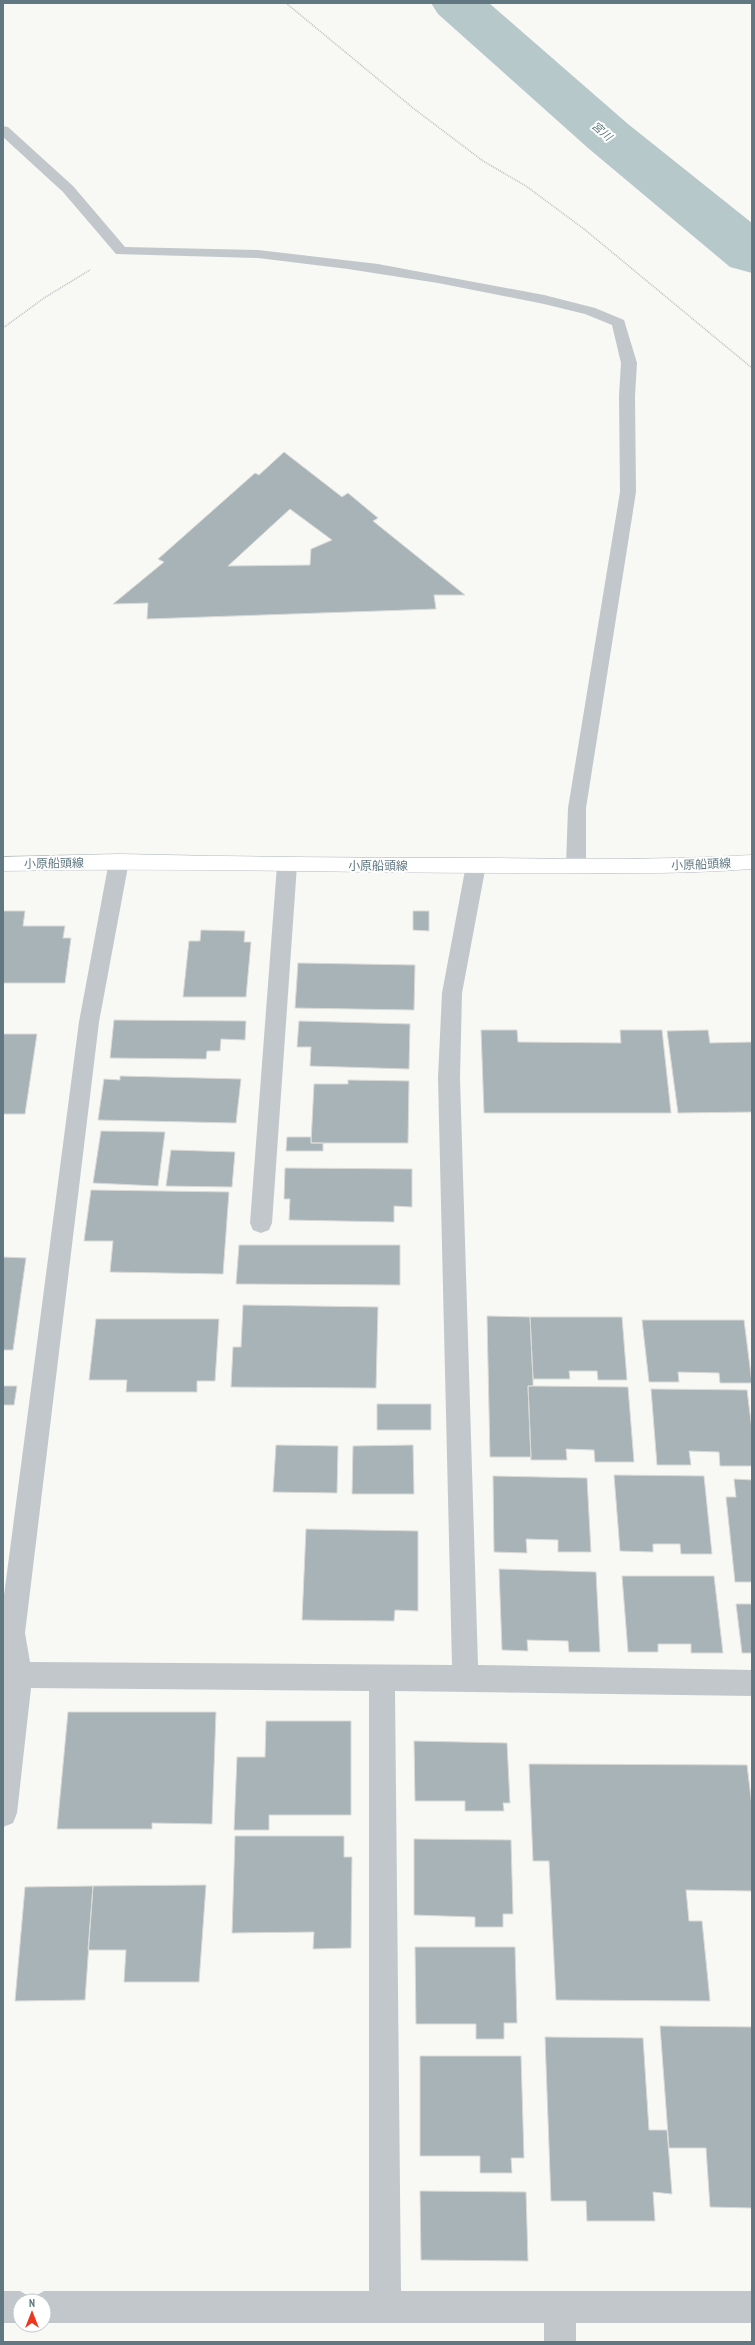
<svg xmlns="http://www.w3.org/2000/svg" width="755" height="2345" font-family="'PT Sans Narrow','Noto Sans JP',sans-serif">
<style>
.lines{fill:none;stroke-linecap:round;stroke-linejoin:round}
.river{fill:#b7c8ca;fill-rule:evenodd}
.building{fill:#a7b3b7;stroke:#dadad7;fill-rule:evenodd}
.secondary-casing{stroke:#b3bbbf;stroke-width:1}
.path{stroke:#bbbfc1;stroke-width:1.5;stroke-dasharray:1 1;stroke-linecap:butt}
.street{fill:#c1c7ca;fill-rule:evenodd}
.secondary{fill:#fff;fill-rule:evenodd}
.labels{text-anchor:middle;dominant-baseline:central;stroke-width:4;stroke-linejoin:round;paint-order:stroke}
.far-water-label{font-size:11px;font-style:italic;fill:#5c787c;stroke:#fff}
.street-label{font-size:12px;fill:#617882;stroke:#fff}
</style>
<rect width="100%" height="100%" fill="#f8f8f5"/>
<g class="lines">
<path class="river" d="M431,3H489L628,124L752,223V273L730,267L588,148L438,14Z"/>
</g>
<path class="building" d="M284,452L342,497L348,493L378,518L373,521L465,595H434L436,609L147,619L148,603L113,604L164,562L158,559L255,473L259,475ZM290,509L332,540L311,549L310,565L228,566Z
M3,911H25L23,926H65L63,938H71L65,983H3Z
M413,911H429V931L413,930Z
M201,930L245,931L244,942H251L246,997H183L189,941H200Z
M298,963L415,965L414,1010L295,1008Z
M114,1020L246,1021L245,1040L221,1039L220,1051H207L206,1059L110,1058Z
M299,1021L410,1024L409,1069L310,1066L311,1047H297Z
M481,1030H517L518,1042L621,1043L620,1030H662L671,1113H484Z
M708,1030L710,1043L752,1042V1112L678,1113L667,1031Z
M3,1034H37L25,1114H3Z
M120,1076L241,1079L236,1123L98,1120L104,1079L120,1080Z
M348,1080L409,1081L408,1143H311L314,1084H348Z
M101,1131L165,1132L158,1186L93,1183Z
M287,1137H311V1143H323V1151H286Z
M171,1150L235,1152L232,1187L166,1186Z
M285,1168L412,1169V1207L394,1206V1222L289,1220L290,1199H284Z
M91,1190L229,1192L223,1274L110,1272L113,1241H84Z
M239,1245H400V1285L236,1284Z
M3,1257L26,1258L13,1350H3Z
M243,1305L378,1307L376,1388L231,1387L233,1347H241Z
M487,1316L530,1317L533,1379V1386H528L531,1457H490Z
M530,1317H622L627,1380H598L597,1371H569L570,1379H533Z
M96,1319H219L215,1381H197V1392H126L127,1380H89Z
M642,1320H744L752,1383H720L719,1373L678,1372L679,1382H649Z
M3,1386H17L14,1405H3Z
M528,1386L628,1387L634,1462H595L594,1450L566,1449L567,1460H531Z
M651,1389L747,1390L752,1430V1466H720L719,1452L689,1451L691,1465H657Z
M377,1404H431V1430H377Z
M276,1445L338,1446L337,1493L273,1492Z
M413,1445L414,1494H352L353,1446Z
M614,1475L704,1476L712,1554H681L680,1544H653V1552L620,1551Z
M493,1476L587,1478L591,1552H558V1540L526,1539L527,1553L494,1552Z
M734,1479L752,1480V1582H735L726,1497H736Z
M306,1529L418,1531V1611L395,1610L394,1621L302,1620Z
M499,1569L596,1572L600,1652H569L568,1641L527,1640L528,1651L502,1650Z
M622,1576H714L723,1653H691V1644H658V1652H628Z
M736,1604H752V1653H742Z
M68,1712H216L212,1824L152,1823V1829H57Z
M266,1721H351V1815H269V1830H234L237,1757H265Z
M414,1741L507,1743L510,1803H503L504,1811H465V1801H415Z
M529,1764L747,1765L752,1806V1891L686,1890L689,1921H702L710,2001L556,2000L549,1861H533Z
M235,1836H344V1857H352L351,1948L313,1949L314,1932L232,1933Z
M414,1839L511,1840L513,1914H503V1927H475V1917L414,1915Z
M206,1885L199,1982H124L126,1950H88L93,1886Z
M93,1886L85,2000L15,2001L25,1887Z
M415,1947H515L517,2023H504V2039H476V2024H416Z
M660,2026L752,2027V2208L710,2207L706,2148H669Z
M545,2037L643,2038L649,2130H667L672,2194L653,2192L655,2221H587L586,2201H551Z
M420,2056H521L524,2158H511L512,2173H480V2156H420Z
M420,2191L526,2192L528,2261L421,2260Z"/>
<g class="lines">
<defs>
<path id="secondary" d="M119,854C244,857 369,858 494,858C580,859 666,860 752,855V869C672,875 591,873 511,873C342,873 172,867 3,871V857Z"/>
</defs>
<use href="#secondary" class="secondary-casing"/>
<path class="path" d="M286,3L413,108L483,161L526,186L584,229L752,368
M3,328L44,298L90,270"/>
<path class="street" d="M3,126L8,127L73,186L125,247L258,250L378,264L544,295L595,308L624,320L637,363L635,396L636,492L586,808V866L583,871L576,873L569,871L566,866L568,808L620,492L619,396L621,363L612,325L585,314L544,304L438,283L348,269L258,258L116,254L63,192L3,137Z
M119,854L126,856L129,861L99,1022L25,1633L30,1662L452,1665L438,1078L442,993L466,865L469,860L476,858L483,860L486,865L462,993L460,1078L478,1665L752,1670V1696L395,1691L401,2291H752V2323H576V2342H544V2323H44V2301H20V2323H3V2291H20L32,2298L44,2291H369V1691L31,1688L17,1813L13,1823L3,1827V1603L79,1022L109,861L112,856Z
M287,858L294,860L297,865L272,1223L269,1230L261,1233L253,1230L250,1223L277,865L280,860Z"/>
<use href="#secondary" class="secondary"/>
</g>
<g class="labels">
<g class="far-water-label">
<text transform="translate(602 131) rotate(41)">宮川</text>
</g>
<g class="street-label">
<text transform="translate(54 863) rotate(-1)">小原船頭線</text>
<text transform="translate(701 864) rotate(-2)">小原船頭線</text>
<text x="378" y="865">小原船頭線</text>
</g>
</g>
<rect width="755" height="2345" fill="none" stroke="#617882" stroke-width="8"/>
<g transform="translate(32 2313)"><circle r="19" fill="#ffffff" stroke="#c0c9cd"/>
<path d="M0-3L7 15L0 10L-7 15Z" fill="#ef371f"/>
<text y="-6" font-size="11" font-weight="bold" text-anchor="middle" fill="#617882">N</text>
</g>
</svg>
